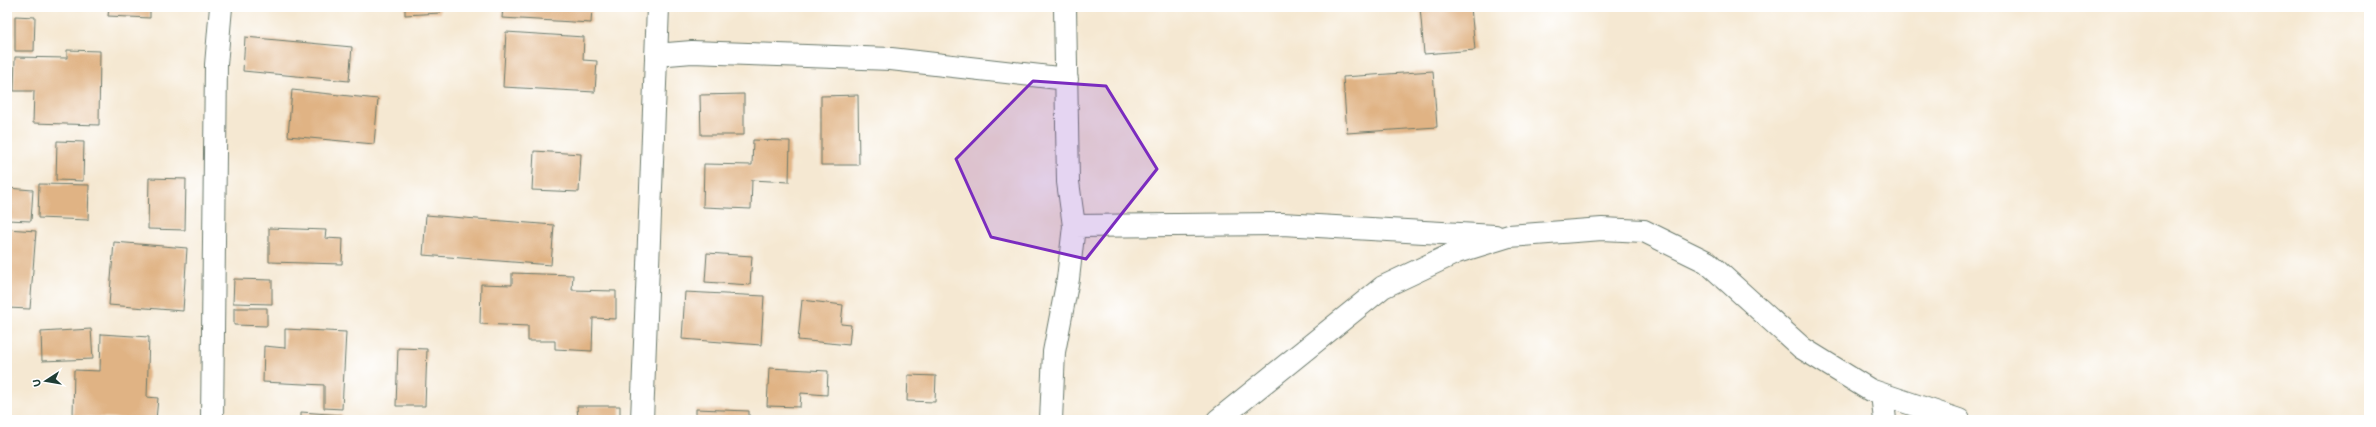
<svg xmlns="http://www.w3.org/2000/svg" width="2376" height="427" font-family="Itim,sans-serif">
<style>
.building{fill:#e0b384}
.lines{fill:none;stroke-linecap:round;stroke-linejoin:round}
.minor-casing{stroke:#6a796b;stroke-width:24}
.minor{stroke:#fff;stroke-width:22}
.marked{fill:#7b2cbf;fill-opacity:0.2;stroke:#7b2cbf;stroke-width:3;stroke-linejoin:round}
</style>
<rect width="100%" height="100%" fill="#fff"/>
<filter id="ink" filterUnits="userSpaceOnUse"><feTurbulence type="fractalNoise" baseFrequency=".025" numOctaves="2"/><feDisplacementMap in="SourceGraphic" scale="8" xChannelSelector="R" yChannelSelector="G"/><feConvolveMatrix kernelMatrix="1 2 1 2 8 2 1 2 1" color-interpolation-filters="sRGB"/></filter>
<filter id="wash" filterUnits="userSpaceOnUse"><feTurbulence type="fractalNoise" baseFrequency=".012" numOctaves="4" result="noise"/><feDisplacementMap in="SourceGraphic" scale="16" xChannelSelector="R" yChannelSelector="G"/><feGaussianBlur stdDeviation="0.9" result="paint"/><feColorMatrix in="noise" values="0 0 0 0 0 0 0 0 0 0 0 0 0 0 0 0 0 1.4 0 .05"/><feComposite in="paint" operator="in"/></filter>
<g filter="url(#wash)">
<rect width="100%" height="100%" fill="#f5e8d2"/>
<g id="blocks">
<path class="building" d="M109,7H150V18L108,16Z
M405,7H440V13L405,15Z
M503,7H592L591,23L502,18Z
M1420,7H1471L1475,50L1424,54Z
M15,16L35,17L34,51H15Z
M506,32L584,37L583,60L597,61L595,92L503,87Z
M245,37L352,47L349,81L243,71Z
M67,50L100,51L99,125L33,123L34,91H14L15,57L67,58Z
M1433,71L1437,127L1347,133L1343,77Z
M292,90L378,99L374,144L288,136Z
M744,94V135H701L700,95Z
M858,95L859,165H821V96Z
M753,140L790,141L789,182L752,180L751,209L703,207L704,164L752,165Z
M57,141L84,142L83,181L56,180Z
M534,151L581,154L579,192L532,190Z
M149,178L186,179L185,230L148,229Z
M39,184L89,185L88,220L38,218Z
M7,188L33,190L31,221L7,220Z
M426,215L554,225L551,265L423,255Z
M269,228L326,230L325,238L343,239L342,264L269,262Z
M7,229L36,231L30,309L7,308Z
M114,242L187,248L183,311L109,305Z
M707,253L752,256L750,285L705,282Z
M512,273L573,275L572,290L616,291V319L593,318L592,351L555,349V341H528V326L480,324L481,284L512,285Z
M234,279L272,280V304L233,303Z
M685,292L764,296L761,345L682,339Z
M802,300L843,305L841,324L851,325L849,345L798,340Z
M234,308H267V326L234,325Z
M91,329L93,359L42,361L41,332Z
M285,329L346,332L342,409L324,408V385L263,382L264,346L285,348Z
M101,334L149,337L147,397L158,398L156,420L73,416L74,370L100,371Z
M398,348L427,349L425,406H396Z
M769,368L828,371L827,395L801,393L800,407L767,406Z
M908,375L936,376L935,402L907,401Z
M577,406H620V420H578Z
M696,409L749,411V420H696Z
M301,412L342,415V420H301Z"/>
</g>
</g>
<g filter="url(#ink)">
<use href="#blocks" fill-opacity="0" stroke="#6a796b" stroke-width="1"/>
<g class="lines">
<defs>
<path id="minor" d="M656,55L692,52L891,59L1067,79
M1074,226L1282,224L1495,236
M1882,394L1885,420
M212,420L216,65L221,7
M642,420L658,7
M1051,420L1054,352L1068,279L1074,226L1068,182L1065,7
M1218,420L1383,287L1457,252L1509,236L1602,229L1644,231L1707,262L1802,348L1870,390L1959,420"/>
</defs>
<use href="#minor" class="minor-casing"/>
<use href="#minor" class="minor"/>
</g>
</g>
<path class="marked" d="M1033,81L1106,86L1157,169L1086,259L991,237L956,159Z"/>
<rect width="2376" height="427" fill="none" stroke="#fff" stroke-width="24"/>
<g transform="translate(46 381) rotate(258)" stroke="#ffffff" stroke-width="3" paint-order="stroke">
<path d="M0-3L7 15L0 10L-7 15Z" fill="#1f3d34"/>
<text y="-6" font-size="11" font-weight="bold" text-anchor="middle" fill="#1f3d34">U</text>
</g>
</svg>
